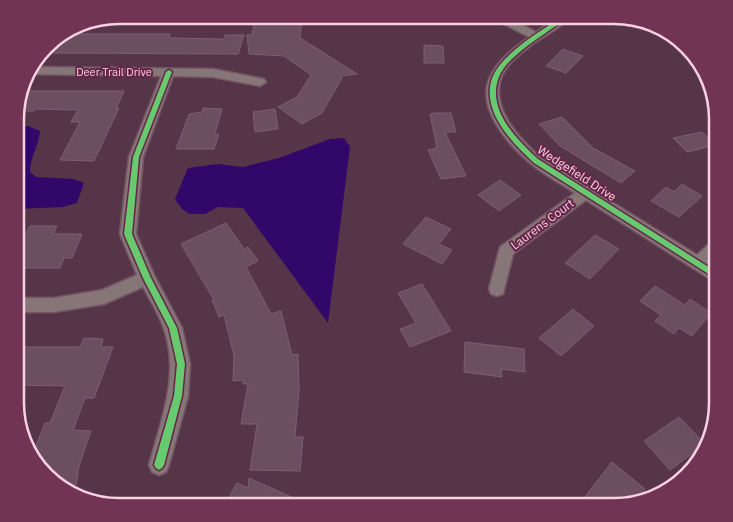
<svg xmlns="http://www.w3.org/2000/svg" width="733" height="522" font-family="'IBM Plex Sans',sans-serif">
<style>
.water{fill:#31076a}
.building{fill:#6c4f5e;stroke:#7c5f6e}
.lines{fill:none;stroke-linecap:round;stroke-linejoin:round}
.minor-casing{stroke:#725463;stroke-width:3}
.minor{fill:#877678;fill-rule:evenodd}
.cycleway-casing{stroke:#662649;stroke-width:3}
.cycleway{fill:#67ca6e;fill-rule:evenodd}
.labels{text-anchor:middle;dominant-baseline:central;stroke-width:4;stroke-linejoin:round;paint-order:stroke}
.far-street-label{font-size:11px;fill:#fad1e3;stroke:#662649}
.street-label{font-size:12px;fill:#fad1e3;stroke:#662649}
.rim{fill:none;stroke:#fad1e3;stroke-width:2.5}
</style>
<rect width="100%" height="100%" fill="#573548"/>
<path class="water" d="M28,126L40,131C39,146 30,157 30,172L36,177L74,179L84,183L77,203L63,207L16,209V127Z
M344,138L350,147L328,323L243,208L218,207L205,214H190L182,209L175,199L188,168L218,164L243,167L279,158L330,139Z"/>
<path class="building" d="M302,18L300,38L357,74L341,76L342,78L322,113L302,124L278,107L297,97L311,75L284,56L249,54L247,35H252L255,19Z
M85,21H87L79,34H170L169,38L224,39L225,35H244L238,54L46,53L56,37Z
M424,45L443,46L444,63H424Z
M563,49L583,56L566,73L546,66Z
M27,91H124L116,108H119L94,161L60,160L80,122H71L78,110L36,109L34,111H16V107Z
M203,108L222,109L215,134H219L214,149H176L189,114L202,112Z
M275,109L278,129L255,132L253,112Z
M436,113H451L456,132H445L466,176L441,179L428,150L437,148L430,114Z
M562,117L593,148L635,171L621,183L560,146L539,124Z
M702,132L716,145L687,152L673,138Z
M500,180L521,195L499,211L478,195Z
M682,184L702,196L679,217L651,201L666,187L674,192Z
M426,217L451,229L439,244L452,250L442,264L403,244Z
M226,223L244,249L248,247L258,261L246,267L271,314L281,311L292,355L298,354L299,391L295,437H303L300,471L250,470L257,424H241L248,384H243V380L233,381L234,356L224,315L219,317L212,300H214L181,244Z
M30,226H57L53,234H82L72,258H64L60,268H16V251Z
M595,235L619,249L590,279L565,263Z
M422,284L451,331L410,347L400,329L416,323L398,293Z
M655,286L685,305L690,299L711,313L692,336L679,328L674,334L655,321L661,315L640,301Z
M573,309L594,326L561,356L539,338Z
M84,338L103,339L101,347H113L94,398H85L73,430L91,431L79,466L75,493L55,485L31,458L45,423H50L65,386L16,385V347H80Z
M465,342L524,349L525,372L501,369L502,377L464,372Z
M679,417L705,444L670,470L644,441Z
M612,462L645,489L635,502L615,507H577Z
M249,478L314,507H224L237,483L248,488Z"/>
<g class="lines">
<defs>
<path id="minor" d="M505,16L536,32L559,16H571C562,27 546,35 534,43C523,52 508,62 502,76C489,108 520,139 541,158L697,255L712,241L718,239V255L709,263L718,269V284L586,200L513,254L503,294L497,296L491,294L489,289L500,247L575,193C560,183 544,175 530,163C508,145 474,106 491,75C499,59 514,48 529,37L491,17Z
M29,67L213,69L264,79L266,82L260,86L213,77L173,76L143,157L136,234L155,277L182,328L190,364L188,396L169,465L166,472L159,475L152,472L149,465C161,420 180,375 164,329C159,314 150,300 143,287L104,304L54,312H16V298H54L102,290L137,275L120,234L129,157L161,76L26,74Z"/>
</defs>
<use href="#minor" class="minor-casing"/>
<use href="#minor" class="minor"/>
<defs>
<path id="cycleway" d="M563,16H568C554,29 536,38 521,51C513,58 503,66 499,77C486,109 517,140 538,159L718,273V280L534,163C512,143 479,109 493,76C503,53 542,30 563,16Z
M169,70L172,72L139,157L132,234L151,278L177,328L185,364L182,396L164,465L162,468L159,470L156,468L154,465L174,396L177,364L169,328L143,278L124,234L133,157L166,72Z"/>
</defs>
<use href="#cycleway" class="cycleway-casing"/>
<use href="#cycleway" class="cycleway"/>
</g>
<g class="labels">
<g class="far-street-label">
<text x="114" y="72">Deer Trail Drive</text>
</g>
<g class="street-label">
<text transform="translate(577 173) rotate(33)">Wedgefield Drive</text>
<text transform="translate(542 224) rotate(-37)">Laurens Court</text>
</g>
</g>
<path d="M0 0H733V522H0ZM119 24H614A95 95 0 0 1 709 119V403A95 95 0 0 1 614 498H119A95 95 0 0 1 24 403V119A95 95 0 0 1 119 24Z" fill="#723455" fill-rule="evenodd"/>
<path class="rim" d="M119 24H614A95 95 0 0 1 709 119V403A95 95 0 0 1 614 498H119A95 95 0 0 1 24 403V119A95 95 0 0 1 119 24Z"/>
</svg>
